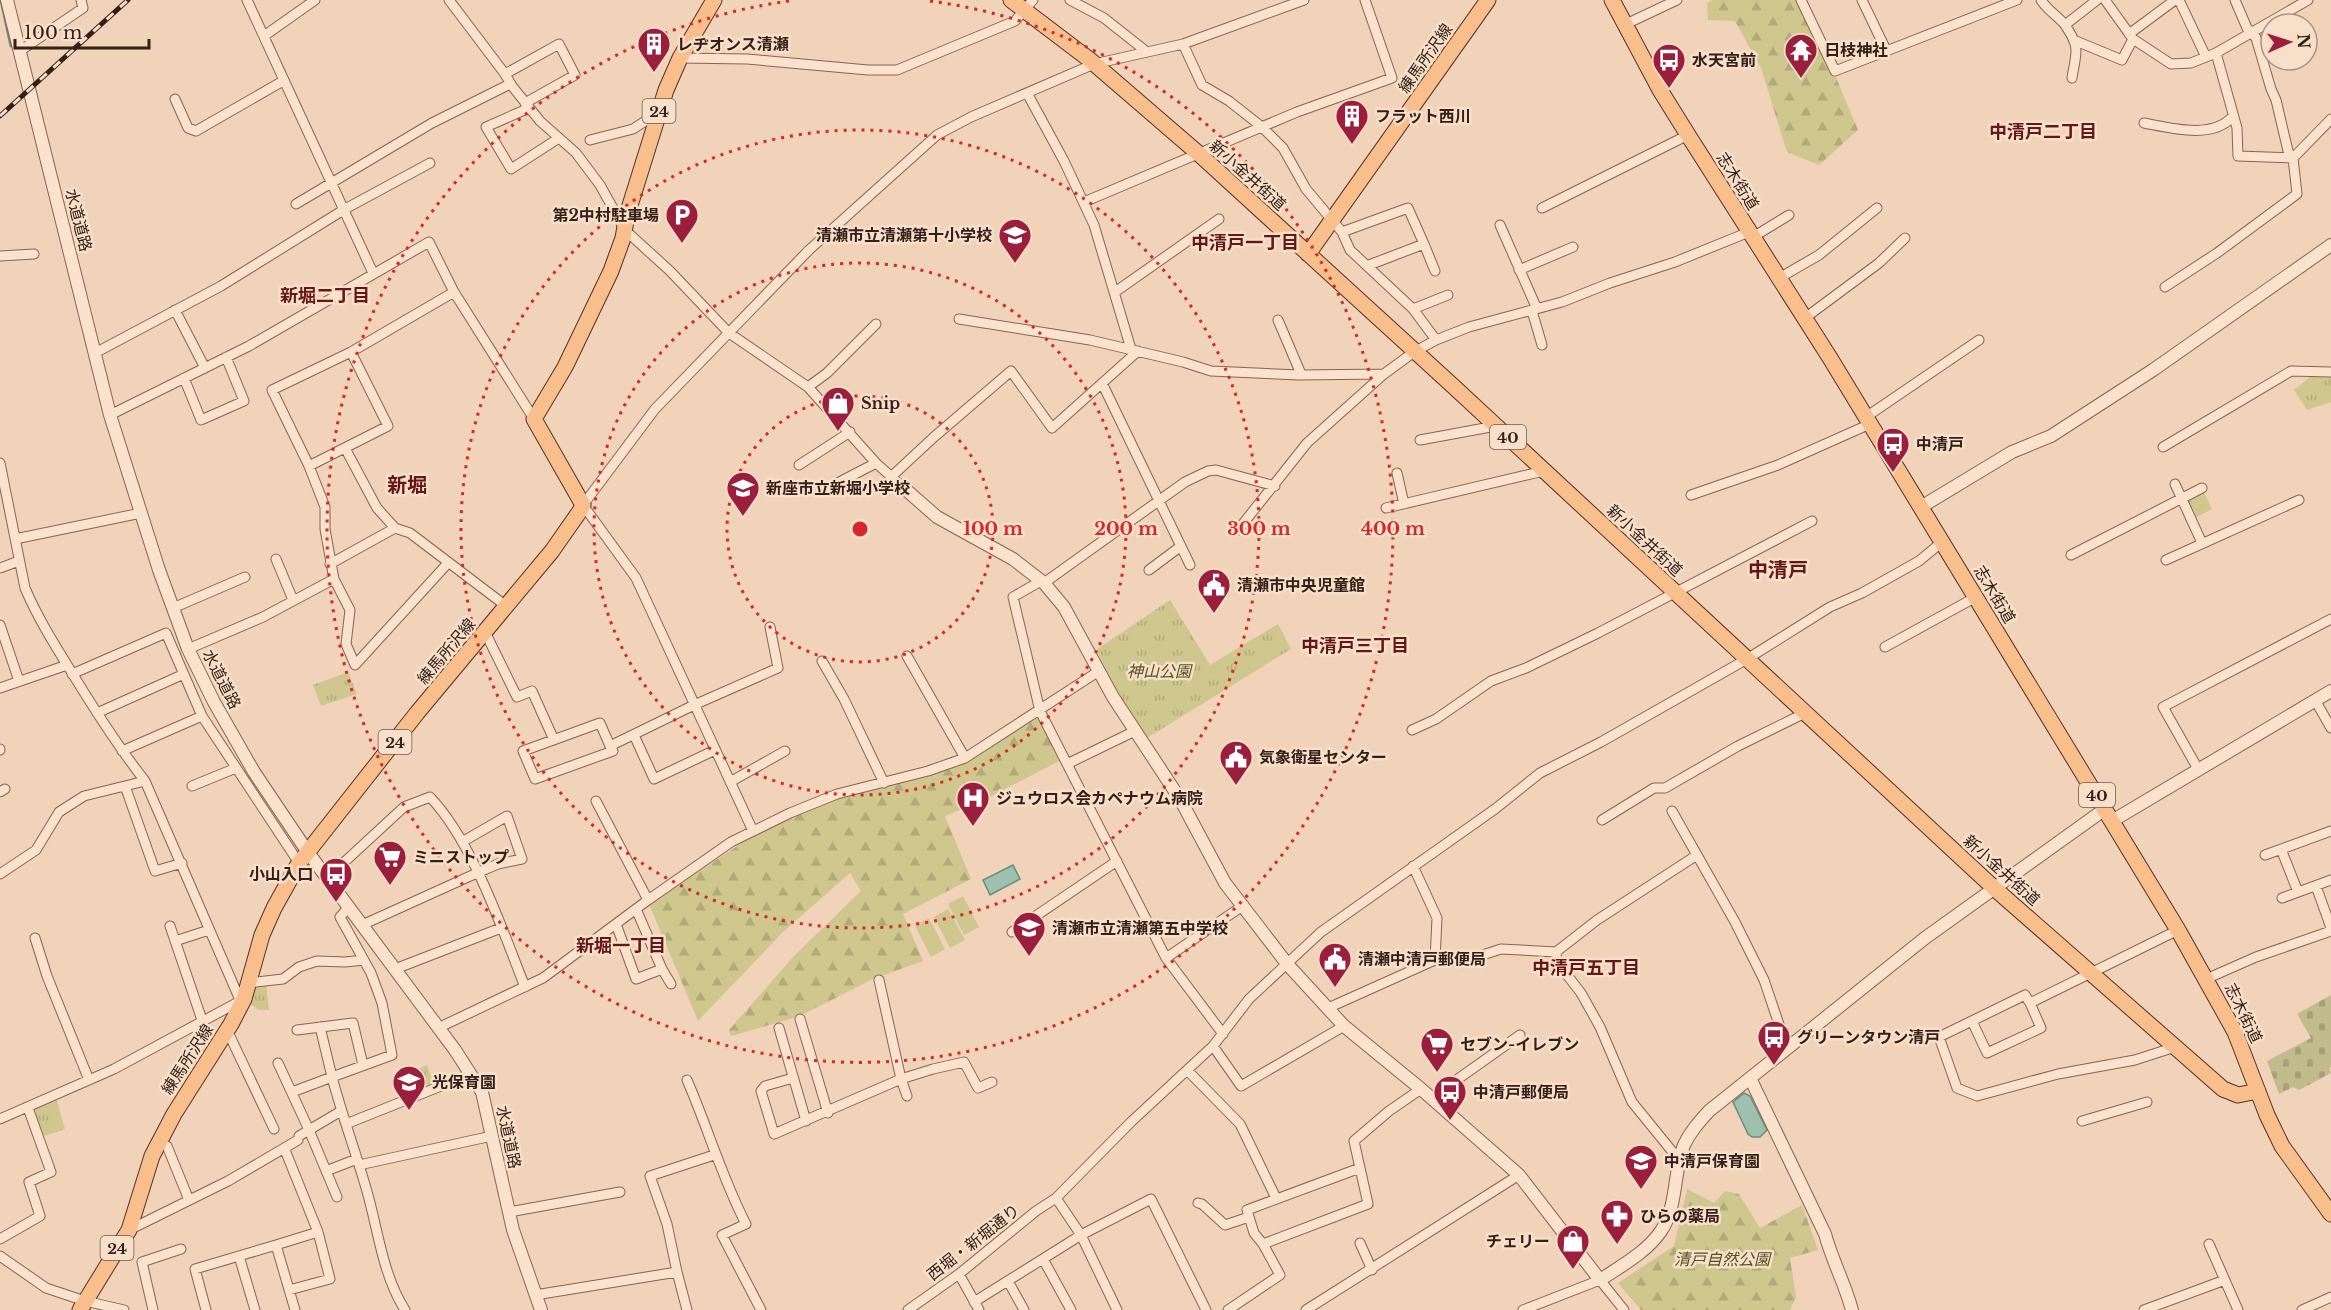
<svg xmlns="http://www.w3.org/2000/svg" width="2331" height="1310" font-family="'Libre Baskerville','Noto Sans JP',serif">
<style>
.grass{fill:url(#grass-tufts)}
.forest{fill:url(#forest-firs)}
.cemetery{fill:url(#cemetery-stones)}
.pitch{fill:#cfc78d}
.water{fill:#9ec0ae;stroke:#668e7b;stroke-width:1.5}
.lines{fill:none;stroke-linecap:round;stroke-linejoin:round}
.stream{stroke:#668e7b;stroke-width:3}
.minor-casing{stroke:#886353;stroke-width:11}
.tertiary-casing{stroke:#886353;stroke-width:14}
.primary-casing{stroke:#543228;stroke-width:17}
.minor{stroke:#fbe2cc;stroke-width:9}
.tertiary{stroke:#fbe2cc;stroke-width:12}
.primary{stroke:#f8be8c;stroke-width:15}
.rail-casing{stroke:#352019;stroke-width:5}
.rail{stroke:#f8dfc9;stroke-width:3;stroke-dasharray:9;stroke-linecap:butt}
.ring{fill:none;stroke:#d62828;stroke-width:3;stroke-dasharray:3 6}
.labels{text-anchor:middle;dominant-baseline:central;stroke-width:5;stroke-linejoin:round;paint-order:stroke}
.shield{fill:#f8dfc9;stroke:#70594e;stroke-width:1.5}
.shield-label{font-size:15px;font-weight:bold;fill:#352019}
.poi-label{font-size:16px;font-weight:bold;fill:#352019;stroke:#f8dfc9;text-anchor:start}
.street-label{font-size:16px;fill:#352019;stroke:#f8dfc9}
.park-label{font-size:16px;font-style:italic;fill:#52531e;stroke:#f8dfc9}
.neighbourhood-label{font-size:18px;font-weight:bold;fill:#651617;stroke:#f8dfc9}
.quarter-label{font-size:20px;font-weight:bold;fill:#651617;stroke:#f8dfc9}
.centre{fill:#d62828;stroke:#f8dfc9;stroke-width:3}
.ring-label{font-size:18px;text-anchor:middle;font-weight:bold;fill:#d62828;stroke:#f8dfc9;stroke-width:5;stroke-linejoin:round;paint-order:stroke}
</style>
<defs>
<pattern id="grass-tufts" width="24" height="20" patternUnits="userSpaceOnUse" patternTransform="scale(1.5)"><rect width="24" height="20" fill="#cfc78d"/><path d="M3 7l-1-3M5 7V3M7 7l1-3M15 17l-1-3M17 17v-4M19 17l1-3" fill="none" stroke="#b2ab79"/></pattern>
<pattern id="forest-firs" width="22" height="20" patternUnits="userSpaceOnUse" patternTransform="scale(1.5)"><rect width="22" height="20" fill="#cfc78d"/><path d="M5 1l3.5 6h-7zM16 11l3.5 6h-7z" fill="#b2ab79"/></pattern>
<pattern id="cemetery-stones" width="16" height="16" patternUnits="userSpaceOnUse" patternTransform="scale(1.5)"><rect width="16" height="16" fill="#c2bc8d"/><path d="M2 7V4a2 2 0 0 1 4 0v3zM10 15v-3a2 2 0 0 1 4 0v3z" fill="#a7a179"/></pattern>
</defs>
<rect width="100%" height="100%" fill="#f0d3b9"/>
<path class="grass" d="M2316,372H2331V402L2307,410L2294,390Z
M2202,488L2212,509L2191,520L2181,498Z
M1170,600L1210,665L1278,624L1291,649L1147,738L1119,694L1096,650Z
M348,672L357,694L321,706L313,685Z
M266,983L269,1010H259L245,1000L249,984Z
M427,1065L434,1085L416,1093L408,1074Z
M55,1095L65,1129L38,1138L29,1107Z"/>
<path class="forest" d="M1713,0H1799L1834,73L1858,130L1819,165L1787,152L1761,68L1735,21L1708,20L1707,3Z
M1039,715L1061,760L984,800L945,816L971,879L903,914L923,961L873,979L800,1016L731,1036L729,1030L795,955L861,891L850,873L784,931L698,1021L649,904L757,833L836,798L935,773Z
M1687,1189L1714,1203L1725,1191L1739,1194L1760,1228L1802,1205L1818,1250L1790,1258L1796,1297L1790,1310H1641L1618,1283L1674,1246Z"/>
<path class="cemetery" d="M2331,995V1067L2329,1068L2331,1073L2299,1090L2293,1087L2279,1094L2267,1061L2311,1038L2297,1014Z"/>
<path class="pitch" d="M963,896L979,927L964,935L948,904Z
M948,909L965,940L950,948L934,917Z
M929,918L945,949L931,957L915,926Z"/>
<path class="water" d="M1013,865L1020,879L990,895L983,880Z
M1744,1093L1750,1096L1767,1130L1760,1137H1752L1748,1134L1733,1102Z"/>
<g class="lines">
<path class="stream" d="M1,0L11,46"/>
<defs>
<path id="minor" d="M247,0L373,273
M449,0L505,74L512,86L540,121L576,153L600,185L625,230L670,271L729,333L808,387L876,463L904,488
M1070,0L1104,18L1147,52
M1801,0L1835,71L2017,0
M1862,0L1886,50
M2041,0C2048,11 2057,15 2065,25L2097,0
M2105,0L2133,39L2171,64L2191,63L2216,53L2308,0
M2179,0L2206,57
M1624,25L1677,0
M2065,25C2081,48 2076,52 2072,78
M2129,34L2175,0
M264,36L315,0
M2076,41L2122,60L2133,39
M1183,44L1202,85L1229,101L1262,127L1283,148L1306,189L1342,232L1350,250L1413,309L1436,340
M20,51L83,8L81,0
M2216,53L2237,128L2238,156L2293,158L2331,119
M680,58L747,59L868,70H897L1015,21L1033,0
M505,74L559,44L575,75L525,103
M1027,93L1064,161L1094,225L1131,349
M175,99L188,128L196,131L283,81
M529,108L486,127L511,169L559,138
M2144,123C2170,128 2213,140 2233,116
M590,140L633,129L659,112
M1084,202L1297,112L1392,78L1365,0
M296,204L432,123L510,84
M1542,208L1688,135
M1500,225L1537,309
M1342,232L1408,208L1424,244L1369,265
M1753,237L1789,215
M1424,244L1435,271
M0,256L34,254
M1519,270L1573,247
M1779,278L1819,255L1877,208
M2165,287L2217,253L2297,194L2293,158L2288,151L2276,100L2271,89L2256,38L2247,28L2235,0
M1115,292L1219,219
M1413,309L1448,295
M175,310L205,368
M1532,311L1542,345
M1805,318L1879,263L1905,238
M959,319L1090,340L1183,362L1211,371L1299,375L1384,374
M1278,320L1301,374
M95,353L221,286L345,209L430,163
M184,378L201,420L244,401L226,357
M1102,383L1190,565
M808,387L827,373L876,324
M110,415L249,346L429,242L454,292L534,419
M1866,417L1979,340
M1420,440L1496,426
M2163,447L2291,371L2331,372
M345,448L377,508L395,528L410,533L506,606
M0,463L25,588C39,621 58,650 77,681C98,715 120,749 145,781L240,1000
M799,465L850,432
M309,466L388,426L351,352
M1397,473L1404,504
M892,476L934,437L1011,371L1052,428L1138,351
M2175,484L2202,543
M828,488L876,463
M1691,495L1778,465L1870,424
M1386,508L1544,471
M1238,530L1307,443L1384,374L1414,352L1436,340L1469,327L1562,302L1610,283L1675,262L1749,232
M15,539L141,513
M2071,555L2202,488
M276,559L293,600
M2166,560L2299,500
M448,563L355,665L346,644L350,610L334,579L325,529V507L309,466L272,390L351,352L454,292
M330,564L395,528
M0,568L19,561
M1149,570L1181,546
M1041,581L1013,597L1040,711L1166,958L1223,1034
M1044,583L1185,482L1208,471L1216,470L1275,486
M173,608L245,577
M0,625L19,681
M485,632L517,697L532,691L554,740
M1885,647L1976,597
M188,649L263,617L334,579
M907,656L965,758
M822,661L844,699L884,783
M72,674L166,633L202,716L299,863
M0,688L67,665
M2315,700L2331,728
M97,713L184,674
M1412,730L1436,719L1491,681L1526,668L1598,633L1812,521
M634,735L654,779L715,750
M610,746L600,723L523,751L535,779L613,751L610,746L694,705L778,668L770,627
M0,749V750
M122,751L202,716
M1067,764L1135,731
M2198,769L2163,707L2331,619
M730,782L785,751
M125,786L155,871L182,863
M192,786L236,768
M0,792L5,789
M596,801L648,900
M1672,811L1735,922L1764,980L1787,1048
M1602,820L1654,788H1665L1738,746L1805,713
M753,831L636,578L583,505L655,409L809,250L937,135L971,117L1094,64L1183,44L1304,0
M2281,849L2298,892
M2265,855L2331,831
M1413,866L1437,918L1435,960
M0,874L36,850L59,812L84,796L145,781
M326,879L404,807L430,797C473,842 502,929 525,987
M2316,886L2331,928
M2282,898L2331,880
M636,909L662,969L671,984
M616,924L636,979L662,969
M362,925L477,873L498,864L522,859L507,816L462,842
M170,926L202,1020
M1012,932L1117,861
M35,938L47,976L89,1080
M175,941L209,930
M1166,958L1244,905
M395,969L501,928
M2206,979L2256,957L2331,931
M879,980L901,1079L907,1096
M248,983L283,979L299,967L317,961L345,962L364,960
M2030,1003L2025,995L1939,1037L1957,1088L1977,1096L2058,1074L2135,1060L2175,1047
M1328,1008L1435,960L1461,962L1501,949L1556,952
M800,1019L828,1113
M1972,1021L1987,1053L2041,1028L2030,1003L2178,930
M320,1027L332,1077L392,1055L382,1003L371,973L340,917L348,908
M438,1028L543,978L648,900L731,842L790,813L837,794L928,771L965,758L1099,671
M779,1028L806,1121
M227,1030L274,1129
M297,1030L353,1023L363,1065
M1213,1046L1241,1086L1344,1026
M278,1063L309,1130L337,1197
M1187,1070L1240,1124L1276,1198
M793,1078L765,1086L761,1091L774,1134L901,1079L933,1069L964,1062L978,1088L992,1082
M687,1080C708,1128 722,1178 746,1224L722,1235L761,1310
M292,1092L332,1077C342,1115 355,1150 366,1188C378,1228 382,1274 405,1310
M1431,1098L1520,1035
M0,1119L114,1069L242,1000
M2082,1121L2147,1102
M346,1124L471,1074
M299,1136L341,1111
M159,1142L167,1146L189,1200
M285,1150L318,1232L276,1245L295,1310
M1680,1161L1632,1102L1600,1027L1581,993L1557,962L1556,952L1597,920L1697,855
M359,1165L492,1136
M326,1171L357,1159
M1056,1198L1081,1235L1117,1310
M1198,1203L1202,1204L1225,1225L1249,1217
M509,1212L620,1192
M129,1230L228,1181L298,1140
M0,1239L40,1216L29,1182L51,1172L28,1108
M1360,1243L1372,1270
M1263,1244L1254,1233L1247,1210L1360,1168
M2209,1244L2238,1310
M0,1256L46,1288L85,1301L124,1310
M239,1256L255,1310
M1043,1259L1071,1310
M677,1272L667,1224L650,1176L714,1155
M959,1274L979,1310
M1008,1281L1024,1310
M289,1290L330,1279L318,1232
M535,1295L677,1272L687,1310
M974,1302L1081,1235L1151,1199L1206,1310
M153,1310L142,1262L181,1249
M206,1310L195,1269L276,1245
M908,1310L959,1274L1036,1211L1056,1198L1132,1121L1213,1046L1249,999L1321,932L1495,809L1540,773L1601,742L1747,659L1830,607L1862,593L1919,561L1942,542
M1228,1310L1280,1275L1263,1244L1368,1204L1354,1141L1389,1111L1421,1089
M1306,1310L1519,1175
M1523,1310L1600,1280L1624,1310
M2144,1310L2225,1280
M2302,1310L2331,1297"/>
<path id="tertiary" d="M7,0L110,415L159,570L188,649L214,702L254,772L307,851L455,1050L482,1092L513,1230L541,1310
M904,488L937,517L1013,559L1044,583L1064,607L1113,697L1180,799L1225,883L1288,965L1344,1026L1421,1089L1519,1175L1600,1280C1621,1266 1647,1252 1661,1231C1678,1206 1673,1172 1684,1145C1690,1132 1699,1122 1709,1111L1925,938L2105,809
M1921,507L2012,452L2051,436L2153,370L2331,245
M2112,821L2331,691
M1750,1078L1825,1234C1832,1260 1845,1284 1852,1310"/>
<path id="primary" d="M1011,0L1090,60L1199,154L1453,386L1994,888L2223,1089L2238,1095L2258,1091
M1612,0L1660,90L1688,135L1830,358L2178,930L2235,1032L2267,1115L2282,1146L2331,1214
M1308,254L1488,0
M80,1310L129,1230L152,1156L174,1114L231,1024L244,999L262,935L274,908L299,863L417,713L552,551L580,511L583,505L534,419L565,367L611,271L623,238L627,215L666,90L680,58L714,0"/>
</defs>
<use href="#minor" class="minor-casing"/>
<use href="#tertiary" class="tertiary-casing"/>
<use href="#primary" class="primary-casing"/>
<use href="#minor" class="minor"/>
<use href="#tertiary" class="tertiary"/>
<use href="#primary" class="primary"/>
<defs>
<path id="rail" d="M0,116L128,0"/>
</defs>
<use href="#rail" class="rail-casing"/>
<use href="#rail" class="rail"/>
</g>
<g class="ring">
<circle cx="860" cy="529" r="133"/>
<circle cx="860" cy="529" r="266"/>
<circle cx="860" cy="529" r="399"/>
<path d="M930 1A533 533 0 1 1 790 1"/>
</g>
<defs>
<symbol id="building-pin" viewBox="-11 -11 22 30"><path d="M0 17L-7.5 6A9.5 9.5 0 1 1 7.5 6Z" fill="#9b1f3c" stroke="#f8dfc9"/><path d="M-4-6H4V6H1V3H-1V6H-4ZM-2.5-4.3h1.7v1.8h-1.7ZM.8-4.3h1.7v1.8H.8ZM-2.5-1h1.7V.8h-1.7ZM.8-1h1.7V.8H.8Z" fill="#fff"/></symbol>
<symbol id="temple-pin" viewBox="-11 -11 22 30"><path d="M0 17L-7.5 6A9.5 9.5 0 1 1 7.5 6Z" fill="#9b1f3c" stroke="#f8dfc9"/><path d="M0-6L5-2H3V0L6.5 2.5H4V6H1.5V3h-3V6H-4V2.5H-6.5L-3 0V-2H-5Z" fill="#fff"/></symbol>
<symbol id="bus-pin" viewBox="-11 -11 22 30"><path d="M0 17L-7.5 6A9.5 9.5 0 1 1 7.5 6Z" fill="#9b1f3c" stroke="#f8dfc9"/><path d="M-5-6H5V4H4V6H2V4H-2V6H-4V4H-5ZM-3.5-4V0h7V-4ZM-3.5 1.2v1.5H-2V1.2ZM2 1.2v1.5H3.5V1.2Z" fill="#fff"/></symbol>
<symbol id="parking-pin" viewBox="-11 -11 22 30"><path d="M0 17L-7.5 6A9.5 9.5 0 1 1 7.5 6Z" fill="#9b1f3c" stroke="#f8dfc9"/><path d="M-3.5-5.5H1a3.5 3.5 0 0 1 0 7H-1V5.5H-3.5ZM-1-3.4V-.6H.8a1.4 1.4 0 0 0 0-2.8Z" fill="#fff"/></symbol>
<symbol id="school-pin" viewBox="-11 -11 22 30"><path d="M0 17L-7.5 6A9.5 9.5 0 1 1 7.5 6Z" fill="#9b1f3c" stroke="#f8dfc9"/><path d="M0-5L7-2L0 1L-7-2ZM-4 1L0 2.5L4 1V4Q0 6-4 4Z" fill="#fff"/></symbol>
<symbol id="shop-pin" viewBox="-11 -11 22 30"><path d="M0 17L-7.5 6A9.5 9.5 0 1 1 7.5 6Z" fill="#9b1f3c" stroke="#f8dfc9"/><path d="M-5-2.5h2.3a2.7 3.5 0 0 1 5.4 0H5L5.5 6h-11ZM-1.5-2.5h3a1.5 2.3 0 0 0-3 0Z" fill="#fff"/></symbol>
<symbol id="civic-pin" viewBox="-11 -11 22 30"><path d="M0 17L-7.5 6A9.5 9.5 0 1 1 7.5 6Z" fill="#9b1f3c" stroke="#f8dfc9"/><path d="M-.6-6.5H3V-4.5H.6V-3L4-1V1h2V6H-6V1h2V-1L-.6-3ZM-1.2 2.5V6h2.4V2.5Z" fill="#fff"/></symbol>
<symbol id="hospital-pin" viewBox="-11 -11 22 30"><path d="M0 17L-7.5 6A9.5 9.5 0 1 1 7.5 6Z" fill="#9b1f3c" stroke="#f8dfc9"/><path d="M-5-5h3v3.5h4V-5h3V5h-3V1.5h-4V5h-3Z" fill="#fff"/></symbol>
<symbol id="supermarket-pin" viewBox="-11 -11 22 30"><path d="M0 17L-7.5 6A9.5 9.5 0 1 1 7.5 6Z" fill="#9b1f3c" stroke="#f8dfc9"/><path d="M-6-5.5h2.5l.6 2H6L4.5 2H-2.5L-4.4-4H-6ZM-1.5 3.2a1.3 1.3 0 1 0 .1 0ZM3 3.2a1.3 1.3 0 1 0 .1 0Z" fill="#fff"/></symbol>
<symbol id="pharmacy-pin" viewBox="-11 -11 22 30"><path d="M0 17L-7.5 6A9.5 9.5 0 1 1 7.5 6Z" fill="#9b1f3c" stroke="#f8dfc9"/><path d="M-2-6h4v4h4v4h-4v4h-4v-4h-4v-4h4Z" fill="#fff"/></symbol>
</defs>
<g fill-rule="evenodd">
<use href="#building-pin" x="635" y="25" width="38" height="52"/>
<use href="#temple-pin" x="1782" y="31" width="38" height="52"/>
<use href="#bus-pin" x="1650" y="41" width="38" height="52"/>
<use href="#building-pin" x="1333" y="97" width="38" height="52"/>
<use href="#parking-pin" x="663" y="196" width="38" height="52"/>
<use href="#school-pin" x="996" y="216" width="38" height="52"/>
<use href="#shop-pin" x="819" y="384" width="38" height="52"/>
<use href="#bus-pin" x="1874" y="425" width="38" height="52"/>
<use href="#school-pin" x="724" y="469" width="38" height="52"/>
<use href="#civic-pin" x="1195" y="566" width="38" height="52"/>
<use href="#civic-pin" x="1217" y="738" width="38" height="52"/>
<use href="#hospital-pin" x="954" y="779" width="38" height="52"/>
<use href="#supermarket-pin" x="371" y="838" width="38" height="52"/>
<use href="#bus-pin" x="317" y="855" width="38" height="52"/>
<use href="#school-pin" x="1010" y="909" width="38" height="52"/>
<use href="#civic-pin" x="1316" y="940" width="38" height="52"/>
<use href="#bus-pin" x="1755" y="1018" width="38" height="52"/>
<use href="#supermarket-pin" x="1418" y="1025" width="38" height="52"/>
<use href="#school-pin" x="390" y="1063" width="38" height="52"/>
<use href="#bus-pin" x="1431" y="1073" width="38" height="52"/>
<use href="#school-pin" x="1622" y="1142" width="38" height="52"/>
<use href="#pharmacy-pin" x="1598" y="1197" width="38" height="52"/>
<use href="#shop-pin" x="1554" y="1222" width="38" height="52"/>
</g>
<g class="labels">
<g class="shield">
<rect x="642.5" y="99" width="33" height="24" rx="4.5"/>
<rect x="1490" y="425" width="36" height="24" rx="4.5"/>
<rect x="378.5" y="730" width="33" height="24" rx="4.5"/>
<rect x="2079" y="783" width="36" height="24" rx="4.5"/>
<rect x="100.5" y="1236" width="33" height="24" rx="4.5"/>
</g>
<g class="shield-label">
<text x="659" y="111">24</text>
<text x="1508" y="437">40</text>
<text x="395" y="742">24</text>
<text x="2097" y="795">40</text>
<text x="117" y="1248">24</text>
</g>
<g class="poi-label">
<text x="677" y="44">レヂオンス清瀬</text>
<text x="1824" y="50">日枝神社</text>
<text x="1692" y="60">水天宮前</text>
<text x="1375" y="116">フラット西川</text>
<text x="659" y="215" text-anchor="end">第2中村駐車場</text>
<text x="992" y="235" text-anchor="end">清瀬市立清瀬第十小学校</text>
<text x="861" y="403">Snip</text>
<text x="1916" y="444">中清戸</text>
<text x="766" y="488">新座市立新堀小学校</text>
<text x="1237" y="585">清瀬市中央児童館</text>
<text x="1259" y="757">気象衛星センター</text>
<text x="996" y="798">ジュウロス会カペナウム病院</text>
<text x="413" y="857">ミニストップ</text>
<text x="313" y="874" text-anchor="end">小山入口</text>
<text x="1052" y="928">清瀬市立清瀬第五中学校</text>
<text x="1358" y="959">清瀬中清戸郵便局</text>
<text x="1797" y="1037">グリーンタウン清戸</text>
<text x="1460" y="1044">セブン-イレブン</text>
<text x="432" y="1082">光保育園</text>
<text x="1473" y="1092">中清戸郵便局</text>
<text x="1664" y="1161">中清戸保育園</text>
<text x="1640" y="1216">ひらの薬局</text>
<text x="1550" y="1241" text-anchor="end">チェリー</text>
</g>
<g class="street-label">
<text transform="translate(1425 58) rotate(-55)">練馬所沢線</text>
<text transform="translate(1248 175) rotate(42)">新小金井街道</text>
<text transform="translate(1738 181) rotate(58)">志木街道</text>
<text transform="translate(79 220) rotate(76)">水道道路</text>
<text transform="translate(1645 540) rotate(43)">新小金井街道</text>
<text transform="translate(1995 594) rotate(59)">志木街道</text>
<text transform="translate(446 651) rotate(-50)">練馬所沢線</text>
<text transform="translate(222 679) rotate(63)">水道道路</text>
<text transform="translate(2002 870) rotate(42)">新小金井街道</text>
<text transform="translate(2244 1013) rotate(64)">志木街道</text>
<text transform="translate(187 1059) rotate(-57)">練馬所沢線</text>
<text transform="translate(509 1137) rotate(78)">水道道路</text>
<text transform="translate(973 1242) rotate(-38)">西堀・新堀通り</text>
</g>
<g class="park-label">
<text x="1159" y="671">神山公園</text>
<text x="1722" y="1259">清戸自然公園</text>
</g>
<g class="neighbourhood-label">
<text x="2043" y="132">中清戸二丁目</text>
<text x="1245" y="243">中清戸一丁目</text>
<text x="325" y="296">新堀二丁目</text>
<text x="1355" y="646">中清戸三丁目</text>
<text x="621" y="946">新堀一丁目</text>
<text x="1586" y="968">中清戸五丁目</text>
</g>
<g class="quarter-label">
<text x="407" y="485">新堀</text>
<text x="1778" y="570">中清戸</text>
</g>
</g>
<circle cx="860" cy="529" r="9" class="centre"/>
<g class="ring-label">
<text x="993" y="535">100 m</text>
<text x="1126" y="535">200 m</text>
<text x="1259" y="535">300 m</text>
<text x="1393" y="535">400 m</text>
</g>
<g transform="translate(2289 42) rotate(87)"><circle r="28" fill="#f8dfc9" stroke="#aa9383" stroke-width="1.5"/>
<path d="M0-4.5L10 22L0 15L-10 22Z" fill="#9b1f3c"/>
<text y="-9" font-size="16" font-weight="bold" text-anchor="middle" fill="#352019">N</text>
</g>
<path d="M15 39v9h134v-9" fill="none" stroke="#352019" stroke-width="3"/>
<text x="24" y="39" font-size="18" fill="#352019" stroke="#f8dfc9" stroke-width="4.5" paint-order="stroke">100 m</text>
</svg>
